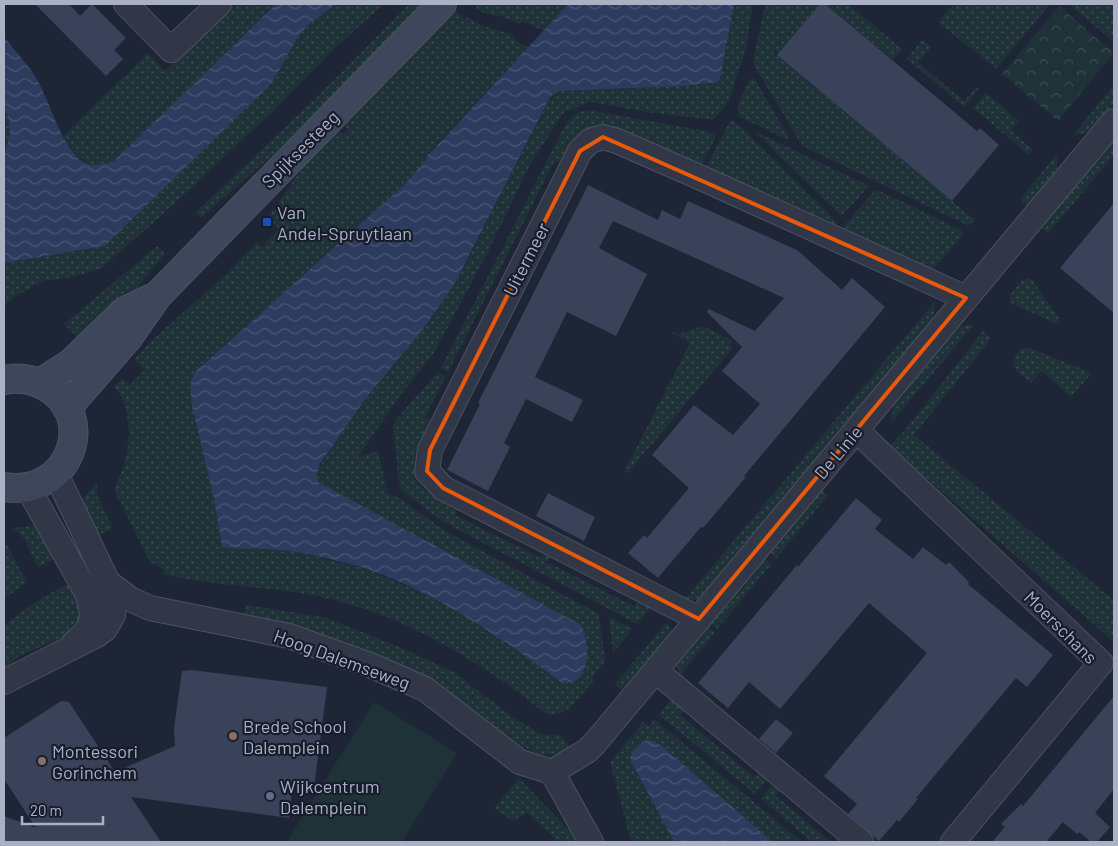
<svg xmlns="http://www.w3.org/2000/svg" width="1118" height="846" font-family="Barlow,sans-serif">
<style>
.grass{fill:url(#grass-dots)}
.park{fill:url(#park-crowns)}
.pitch{fill:#1f3238}
.water{fill:url(#water-waves)}
.building{fill:#394258}
.lines{fill:none;stroke-linecap:round;stroke-linejoin:round}
.minor-casing{stroke:#4b5263;stroke-width:26}
.secondary-casing{stroke:#4b5263;stroke-width:30}
.minor{stroke:#313747;stroke-width:24}
.secondary{stroke:#3e465b;stroke-width:28}
.marked{fill:none;stroke:#e8590c;stroke-width:4;stroke-linejoin:round}
.transit-dot{fill:#1a4fb4;stroke:#171d2c;stroke-width:2}
.education-dot{fill:#8d6e63;stroke:#171d2c;stroke-width:2}
.service-dot{fill:#5c6f8a;stroke:#171d2c;stroke-width:2}
.labels{text-anchor:middle;dominant-baseline:central;stroke-width:4.5;stroke-linejoin:round;paint-order:stroke}
.street-label{font-size:18px;fill:#aab1c5;stroke:#171d2c}
.poi-label{font-size:18px;fill:#aab1c5;stroke:#171d2c;text-anchor:start}
</style>
<defs>
<pattern id="grass-dots" width="8" height="8" patternUnits="userSpaceOnUse" patternTransform="scale(1.25)"><rect width="8" height="8" fill="#1f3238"/><path d="M2 2h.1M6 6h.1" fill="none" stroke="#3d4d53" stroke-width="1.8" stroke-linecap="round"/></pattern>
<pattern id="park-crowns" width="20" height="18" patternUnits="userSpaceOnUse" patternTransform="scale(1.25)"><rect width="20" height="18" fill="#1f3238"/><path d="M2 6a3 3 0 1 1 6 0M12 15a3 3 0 1 1 6 0" fill="none" stroke="#3d4d53"/></pattern>
<pattern id="water-waves" width="16" height="10" patternUnits="userSpaceOnUse" patternTransform="scale(1.25)"><rect width="16" height="10" fill="#2d3c5e"/><path d="M0 5q4-4 8 0t8 0" fill="none" stroke="#495674"/></pattern>
</defs>
<rect width="100%" height="100%" fill="#1d2537"/>
<path class="grass" d="M232,4H276L114,161C86,174 76,155 63,136L148,53L165,71Z
M336,4H384L335,48L269,115L168,210L100,269L72,277L43,281L16,296L4,306V263L105,246L272,83L297,38L308,25Z
M409,4H425L293,139L269,158L201,218L195,213L319,95Z
M474,4H568L543,31L522,21L520,24L503,17L484,13L476,8L477,6Z
M734,4H753L746,49L728,103L713,120L647,112L590,102L563,113L530,165L489,250L433,355L400,396L358,457L378,451L388,494L396,496L447,532L599,614L605,661L592,678L594,680C582,694 566,721 545,713C475,658 395,609 306,594C259,586 210,586 163,574L165,570L150,562L115,492C115,484 119,477 122,470C131,446 133,407 114,387L122,378L130,385L144,370L134,360L151,341L228,273L257,242L262,247L279,229L268,218L307,161L338,129L343,134L348,129L343,124L454,9L465,19L467,17C481,28 499,29 515,36L514,40L528,47L426,156L428,158L404,185L195,372L190,386L192,406L214,499L222,547L229,549H270L297,552L366,569L426,594L444,603L479,623L516,648L584,672L587,649L318,482L316,477L320,466L334,444L368,396L438,308L468,259L549,99L559,91L644,88L720,79Z
M765,4H820L779,54L775,50L773,52L975,220L970,225H967L804,147L801,144L754,65V56Z
M825,4H848L902,49L893,60Z
M953,4H1050L996,69L938,22Z
M1069,4H1114V42Z
M922,40L930,46V49L918,62L964,101L976,88H980L964,107L907,59Z
M754,78L788,135V140L738,116V104L750,79Z
M1114,85V103L1092,130L1081,134H1074Z
M986,93L1019,121L1011,130L1033,150L1029,155L973,108Z
M4,107C11,121 12,138 4,152Z
M588,110L707,131L715,135V139L700,167L606,126C581,123 572,145 562,164L555,160L448,372L441,368L561,133C568,120 573,112 588,110Z
M730,121L735,122L742,128L836,221L837,223L836,227L705,169Z
M757,132L867,185L868,187L843,215H840L756,133Z
M1114,138V155L1048,234L1040,227Z
M1056,155C1063,175 1040,193 1028,207L1020,199Z
M878,190L961,230L963,235L933,270L841,229L874,191Z
M157,246L165,254L119,309L82,342L64,324Z
M1029,278L1033,281L1059,318L1058,322L1055,323L1010,303V295L1023,279Z
M934,302L935,310L931,322L700,600L685,599Z
M965,325H974L891,423L894,401L953,331Z
M703,326L731,340L732,349L627,474L624,472L690,343L672,333L673,332L678,334Z
M983,331L991,339L914,435L1114,600V642L890,446L906,429Z
M1030,348L1087,371L1091,374L1071,397L1042,371L1031,383C1017,371 1005,366 1021,349Z
M438,372L446,376L425,417L432,421C422,441 402,469 424,489C433,497 447,502 458,508L455,515L541,558L545,551L551,555L547,562L634,606L638,599L652,606L637,624L442,521L401,490L399,485L393,425L398,417Z
M97,483V495L113,528L93,538L76,506Z
M820,489L828,495L776,559L768,550Z
M40,525L58,557L38,567C30,554 27,536 12,528Z
M4,543L7,545L27,582L4,599Z
M764,557L772,564L717,629L708,622Z
M71,582C81,604 87,618 67,636L21,655L4,668V625L43,597Z
M246,605L324,617L395,645L454,672L510,715L540,734L560,735L570,746L557,754L539,755L517,743L422,673L328,639L243,618Z
M609,617L633,629L613,653Z
M666,623L674,631L624,693L615,684Z
M706,626L715,633L679,676L677,663Z
M672,698L685,709L680,715L754,777L760,771L768,778L755,794L659,715Z
M654,719L802,842H773L662,746L630,759L674,842H631L610,762L643,722L649,726Z
M519,778L578,840L570,842H558L527,813L513,821L494,808Z
M773,783L781,789L776,796L831,842H812L761,799Z"/>
<path class="park" d="M1059,6L1114,53L1058,121L1002,74Z"/>
<path class="pitch" d="M374,702L457,753L402,842H287Z"/>
<path class="water" d="M276,4H336L308,25L297,38L272,83L105,246L4,263V152C12,138 11,121 4,107V37C16,52 30,66 39,83C51,107 59,137 78,158C86,167 103,166 114,161Z
M568,4H734L720,79L717,82L685,86L559,91L550,97L455,283L426,325L366,398L320,464L316,477L318,482L581,625C591,642 591,690 561,682C500,637 439,594 367,569C348,563 328,559 308,554C292,551 276,549 259,549C247,548 233,550 222,547L214,499L192,406L190,386L192,378L195,372L404,185L428,158L426,156L433,150Z
M646,740L653,741L662,746L773,842H674L630,759L633,750Z"/>
<path class="building" d="M35,4H69L80,16L92,4L126,38L114,50L123,59L106,76Z
M820,4H825L977,131L980,128L999,145L952,201L777,55Z
M588,185L658,220L662,210L680,219L688,201L797,250L842,290L852,278L885,307L744,476L746,477L703,528L701,527L658,578L628,553L644,535L647,538L689,488L652,455L694,405L733,435L760,404L722,371L742,347L707,312L709,309L755,331L784,298L613,221L599,248L647,274L616,336L567,312L535,377L583,400L572,422L526,399L504,443L510,447L488,491L447,470L480,404L478,403Z
M1114,203V313L1060,268Z
M548,493L595,517L584,541L536,516Z
M856,498L882,520L875,529L913,559L923,547L946,565L949,562L969,582L968,584L1053,655L1027,687L1016,678L916,798L918,799L899,822L897,820L879,841L848,814L857,804L824,776L927,653L869,603L780,709L749,682L728,708L698,683L797,565L798,567Z
M192,670L327,687L314,788L292,789L289,818L131,797L161,842H4V816L36,828L4,779V738L58,703L61,701L69,702L115,772L175,746L174,728L182,671Z
M1114,696V789L1095,813L1110,827L1097,842H1091L1079,832L1077,834L1063,822L1046,842H992L1005,827L1001,824L1021,804L1023,806Z
M776,719L793,733L776,753L759,739Z"/>
<g class="lines">
<defs>
<path id="minor" d="M126,4L171,50L219,4
M856,430L1101,663L953,842
M28,488L87,593C95,616 94,628 74,643
M110,584L130,599L150,608L289,636L370,665L425,689L520,762L552,772L591,842
M699,619L443,488L427,471L430,450L580,151L590,141L603,137L617,141L697,176L966,298
M656,671L861,842
M4,682L97,635L105,629L113,615L114,608L112,591L56,474
M552,772L587,751L595,743L1114,121"/>
<path id="secondary" d="M4,380C18,377 32,379 45,386C99,415 71,498 4,487
M40,383L70,364L125,311L152,298
M67,408L128,338L158,295L442,4"/>
</defs>
<use href="#minor" class="minor-casing"/>
<use href="#secondary" class="secondary-casing"/>
<use href="#minor" class="minor"/>
<use href="#secondary" class="secondary"/>
</g>
<path class="marked" d="M603,137L966,298L699,619L443,488L427,471L430,450L580,151Z"/>
<rect class="transit-dot" x="262" y="217" width="10" height="10" rx="2.5"/>
<g class="education-dot">
<circle cx="233" cy="736" r="5"/>
<circle cx="42" cy="761" r="5"/>
</g>
<circle class="service-dot" cx="270" cy="796" r="5"/>
<g class="labels">
<g class="street-label">
<text transform="translate(300 149) rotate(-45)">Spijksesteeg</text>
<text transform="translate(526 259) rotate(-63)">Uitermeer</text>
<text transform="translate(838 452) rotate(-50)">De Linie</text>
<text transform="translate(1061 627) rotate(45)">Moerschans</text>
<text transform="translate(342 659) rotate(20)">Hoog Dalemseweg</text>
</g>
<g class="poi-label">
<text x="277" y="212">Van<tspan x="277" dy="21">Andel-Spruytlaan</tspan></text>
<text x="243" y="726">Brede School<tspan x="243" dy="21">Dalemplein</tspan></text>
<text x="52" y="751">Montessori<tspan x="52" dy="21">Gorinchem</tspan></text>
<text x="280" y="786">Wijkcentrum<tspan x="280" dy="21">Dalemplein</tspan></text>
</g>
</g>
<rect width="1118" height="846" fill="none" stroke="#aab1c5" stroke-width="10"/>
<path d="M22 816v8h81v-8" fill="none" stroke="#aab1c5" stroke-width="2.5"/>
<text x="30" y="816" font-size="15" fill="#aab1c5" stroke="#171d2c" stroke-width="4" paint-order="stroke">20 m</text>
</svg>
